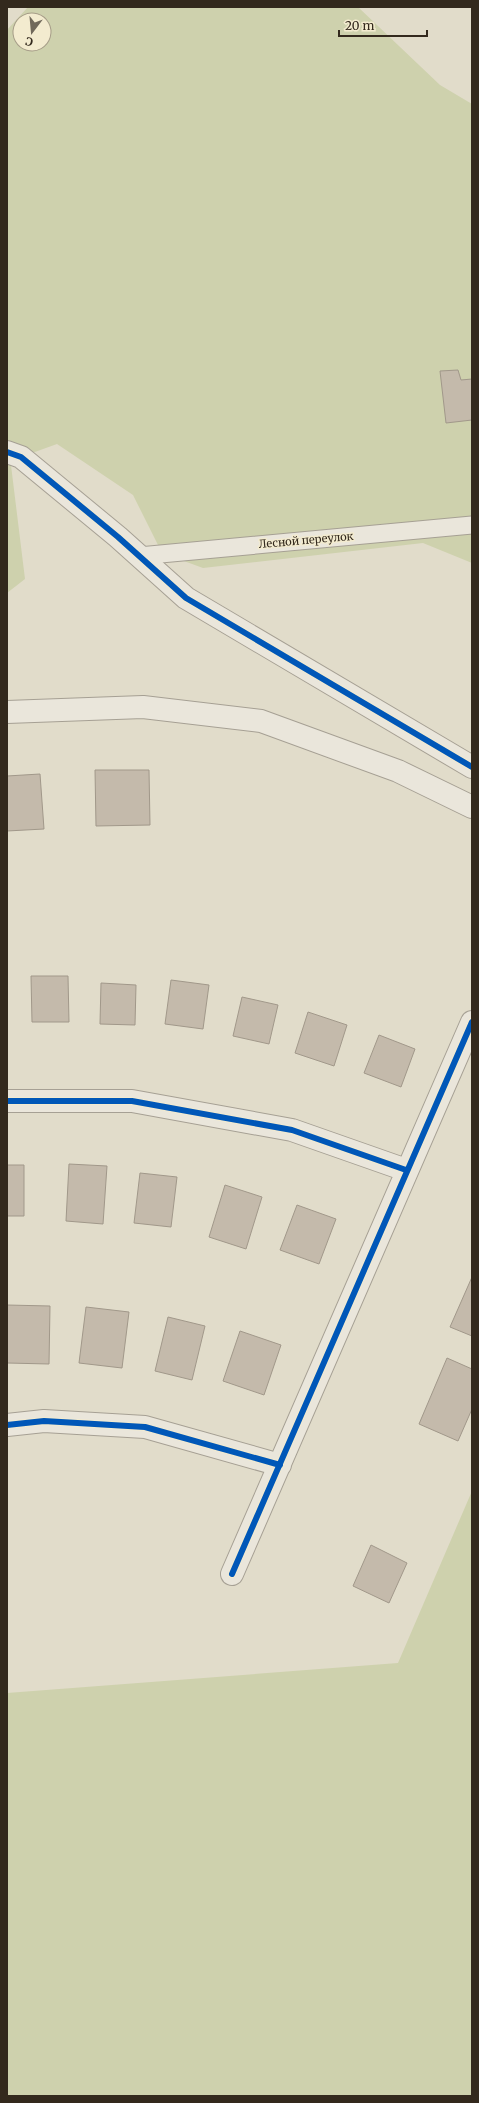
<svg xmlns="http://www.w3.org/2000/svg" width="479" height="2103" font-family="Merriweather,serif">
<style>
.green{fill:#ced1ad;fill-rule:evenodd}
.building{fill:#c4baab;stroke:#a1988a}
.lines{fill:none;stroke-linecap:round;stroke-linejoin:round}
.service-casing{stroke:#a6a094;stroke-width:19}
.minor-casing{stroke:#a6a094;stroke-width:24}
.service{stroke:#eae6db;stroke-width:17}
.minor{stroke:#eae6db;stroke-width:22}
.cycleway-casing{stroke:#f3ebcf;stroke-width:8}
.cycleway{stroke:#0057b8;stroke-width:6}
.labels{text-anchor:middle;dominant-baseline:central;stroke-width:3;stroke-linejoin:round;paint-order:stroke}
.street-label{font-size:11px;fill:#33291d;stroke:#f3ebcf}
</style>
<rect width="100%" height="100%" fill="#e1dcca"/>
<path class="green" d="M28,7H358L440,85L472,104V563L423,543L203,568L162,553L133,495L57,444L21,457L9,449L25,579L7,593V30ZM20,20H44V44H20Z
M472,1491V2096H7V1693L398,1663Z"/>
<path class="building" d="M458,370L461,380L472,379V420L446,423L440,371Z
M95,770H149L150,825L96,826Z
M40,774L44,829L7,831V776Z
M31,976H68L69,1022H32Z
M171,980L209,985L203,1029L165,1024Z
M101,983L136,985L135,1025L100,1024Z
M242,997L278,1005L269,1044L233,1036Z
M308,1012L347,1025L334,1066L295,1053Z
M379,1035L415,1049L401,1087L364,1073Z
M69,1164L107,1166L103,1224L66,1221Z
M7,1165H24V1216H7Z
M140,1173L177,1177L171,1227L134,1223Z
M225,1185L262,1197L246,1249L209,1237Z
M297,1205L336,1219L319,1264L280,1250Z
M472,1277V1336L450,1327Z
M7,1305L50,1306L49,1364L7,1363Z
M86,1307L129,1312L122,1368L79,1363Z
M168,1317L205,1326L192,1380L155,1371Z
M240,1331L281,1345L264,1395L223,1381Z
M447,1358L472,1369V1409L458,1441L419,1424Z
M371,1545L407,1563L389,1603L353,1586Z"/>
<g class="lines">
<defs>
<path id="service" d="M139,556L472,525"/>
<path id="minor" d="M7,452L21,457L118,537L186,598L472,767
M7,712L143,707L261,721L398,771L472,807
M7,1101H132L292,1130L406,1170
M7,1425L44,1421L145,1427L280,1465
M232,1574L472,1022"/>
</defs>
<use href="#service" class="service-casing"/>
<use href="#minor" class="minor-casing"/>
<use href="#service" class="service"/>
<use href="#minor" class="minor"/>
<defs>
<path id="cycleway" d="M7,452L21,457L118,537L186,598L472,767
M7,1101H132L292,1130L406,1170
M7,1425L44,1421L145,1427L280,1465
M232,1574L472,1022"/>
</defs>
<use href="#cycleway" class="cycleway-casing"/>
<use href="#cycleway" class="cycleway"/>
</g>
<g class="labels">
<g class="street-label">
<text transform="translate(306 540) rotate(-5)">Лесной переулок</text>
</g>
</g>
<rect width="479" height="2103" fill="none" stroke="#33291d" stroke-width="16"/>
<g transform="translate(32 32) rotate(196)"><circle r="19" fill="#f3ebcf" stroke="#a69d88"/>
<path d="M0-3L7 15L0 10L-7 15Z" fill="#70685a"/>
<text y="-6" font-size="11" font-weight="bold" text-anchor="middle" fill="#33291d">С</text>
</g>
<path d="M339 30v6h88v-6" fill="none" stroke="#33291d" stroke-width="2"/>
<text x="345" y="30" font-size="12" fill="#33291d" stroke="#f3ebcf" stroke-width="3" paint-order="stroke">20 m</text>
</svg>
